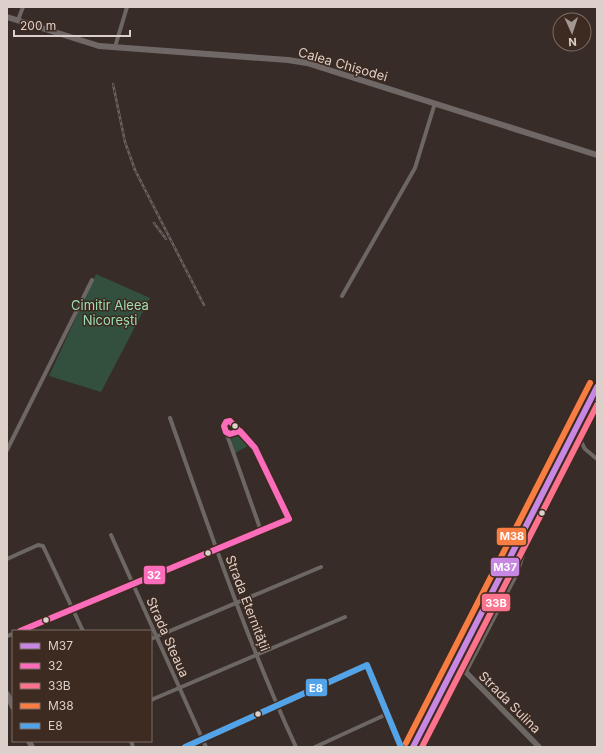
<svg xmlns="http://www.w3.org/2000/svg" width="604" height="754" font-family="Inter,sans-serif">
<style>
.green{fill:#334f3d}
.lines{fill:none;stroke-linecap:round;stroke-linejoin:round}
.minor{stroke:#6d6764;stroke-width:4}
.tertiary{stroke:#6d6764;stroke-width:5.5}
.secondary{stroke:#706866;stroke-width:6}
.primary{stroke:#6e6863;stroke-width:7}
.rail-casing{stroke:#69625e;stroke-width:2.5}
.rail{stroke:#3d2a21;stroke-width:1;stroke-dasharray:3;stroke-linecap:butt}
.primary-bridge{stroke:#6e6863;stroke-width:7}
.bus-1-casing{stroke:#3d2a21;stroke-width:9}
.bus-2-casing{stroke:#3d2a21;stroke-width:9}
.bus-3-casing{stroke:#3d2a21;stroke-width:9}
.bus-4-casing{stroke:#3d2a21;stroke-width:9}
.bus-5-casing{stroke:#3d2a21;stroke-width:9}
.bus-1{stroke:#c787e3;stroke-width:6}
.bus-2{stroke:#fb6dba;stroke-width:6}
.bus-3{stroke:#fc738d;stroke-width:6}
.bus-4{stroke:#f77d43;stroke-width:6}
.bus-5{stroke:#53a3e8;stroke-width:6}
.bus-dot{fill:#ddd0ca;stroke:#3d2a21;stroke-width:1.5}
.labels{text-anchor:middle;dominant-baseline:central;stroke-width:3;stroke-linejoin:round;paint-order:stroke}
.street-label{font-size:13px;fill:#ddd0ca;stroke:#3d2a21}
.park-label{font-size:13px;fill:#9adeb4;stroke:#3d2a21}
.line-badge{stroke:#3d2a21;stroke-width:1.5}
.badge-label{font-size:11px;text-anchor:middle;font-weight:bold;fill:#fff}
</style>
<rect width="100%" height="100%" fill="#372c27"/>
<path class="green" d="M96,274L150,298L101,392L49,376Z
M240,434L250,445L235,453L231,438L232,435Z"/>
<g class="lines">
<path class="minor" d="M18,20L23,7
M115,47L127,7
M342,296L415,168L435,103
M170,418C209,528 247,641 296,747
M226,432L261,531
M579,438L585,449L597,459
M7,450L92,280
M111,535L206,747
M7,559L38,545L43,546L83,631
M20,631L289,519C273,486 261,445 230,422L224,423L225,430L228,433H232L237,430L242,432
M7,636L13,634
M151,639L321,567
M151,700L345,617
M131,741L133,747
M185,747L367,665L401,747
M315,747L387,714"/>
<path class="tertiary" d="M514,548L503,561L452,658L539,747
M465,672L516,574L524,550"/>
<path class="secondary" d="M7,17L99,46L288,60L307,63L597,155
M7,694L13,707
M29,741L32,747"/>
<path class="primary" d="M460,655L597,387
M466,658L597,402"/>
<defs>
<path id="rail" d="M113,84L125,142L135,170L204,305
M154,223L166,239"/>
</defs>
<use href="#rail" class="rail-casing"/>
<use href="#rail" class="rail"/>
<path class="primary-bridge" d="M413,747L460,655
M420,747L466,658"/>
<defs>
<path id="bus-1" d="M413,747L597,387"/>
<path id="bus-2" d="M230,421L255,448L240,431L230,434L226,432L224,426L226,422Z
M255,448L289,519
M20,631L289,519"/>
<path id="bus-3" d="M422,747L597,405"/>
<path id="bus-4" d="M406,743L590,383"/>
<path id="bus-5" d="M185,747L367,665L401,747"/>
</defs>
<use href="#bus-1" class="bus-1-casing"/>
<use href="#bus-2" class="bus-2-casing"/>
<use href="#bus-3" class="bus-3-casing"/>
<use href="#bus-4" class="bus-4-casing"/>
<use href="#bus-5" class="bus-5-casing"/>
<use href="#bus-1" class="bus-1"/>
<use href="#bus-2" class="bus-2"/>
<use href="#bus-3" class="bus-3"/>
<use href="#bus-4" class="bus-4"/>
<use href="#bus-5" class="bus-5"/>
</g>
<g class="bus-dot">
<circle cx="235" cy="426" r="3.5"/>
<circle cx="542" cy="513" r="3.5"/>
<circle cx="208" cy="553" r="3.5"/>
<circle cx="46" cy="620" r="3.5"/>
<circle cx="258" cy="714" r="3.5"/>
</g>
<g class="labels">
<g class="street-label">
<text transform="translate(343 64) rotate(16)">Calea Chișodei</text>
<text transform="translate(248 603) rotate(69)">Strada Eternității</text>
<text transform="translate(168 637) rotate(66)">Strada Steaua</text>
<text transform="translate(510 702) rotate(45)">Strada Sulina</text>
</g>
<g class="park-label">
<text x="110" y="305">Cimitir Aleea<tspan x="110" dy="15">Nicorești</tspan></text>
</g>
</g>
<g class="line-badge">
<rect x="496" y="527" width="31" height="19" rx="4" fill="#f77d43"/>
<rect x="490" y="557" width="30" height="20" rx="4" fill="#c787e3"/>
<rect x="143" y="565" width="23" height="20" rx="4" fill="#fb6dba"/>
<rect x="481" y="593" width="30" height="19" rx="4" fill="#fc738d"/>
<rect x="305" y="678" width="23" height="19" rx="4" fill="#53a3e8"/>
</g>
<g class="badge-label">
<text x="512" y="540">M38</text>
<text x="505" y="571">M37</text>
<text x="154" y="579">32</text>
<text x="496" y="607">33B</text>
<text x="316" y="692">E8</text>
</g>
<rect width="604" height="754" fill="none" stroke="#ddd0ca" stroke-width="16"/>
<rect x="12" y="630" width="140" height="112" fill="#3d2a21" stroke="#7d6c65"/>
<rect x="20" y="643" width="20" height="6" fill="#c787e3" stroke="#7d6c65"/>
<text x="48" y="650" font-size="12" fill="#ddd0ca">M37</text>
<rect x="20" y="663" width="20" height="6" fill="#fb6dba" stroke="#7d6c65"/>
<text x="48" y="670" font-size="12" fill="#ddd0ca">32</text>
<rect x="20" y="683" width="20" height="6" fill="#fc738d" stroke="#7d6c65"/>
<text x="48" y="690" font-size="12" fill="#ddd0ca">33B</text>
<rect x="20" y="703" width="20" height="6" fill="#f77d43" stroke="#7d6c65"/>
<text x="48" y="710" font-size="12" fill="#ddd0ca">M38</text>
<rect x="20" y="723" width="20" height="6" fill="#53a3e8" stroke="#7d6c65"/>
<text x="48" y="730" font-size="12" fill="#ddd0ca">E8</text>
<g transform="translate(572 32) rotate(177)"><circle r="19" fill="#3d2a21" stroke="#7d6c65"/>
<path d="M0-3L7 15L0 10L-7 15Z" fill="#a39791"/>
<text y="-6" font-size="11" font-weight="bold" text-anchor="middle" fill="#ddd0ca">N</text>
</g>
<path d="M14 30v6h116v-6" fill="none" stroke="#ddd0ca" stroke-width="2"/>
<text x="20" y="30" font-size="12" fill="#ddd0ca" stroke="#3d2a21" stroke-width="3" paint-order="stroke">200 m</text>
</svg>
